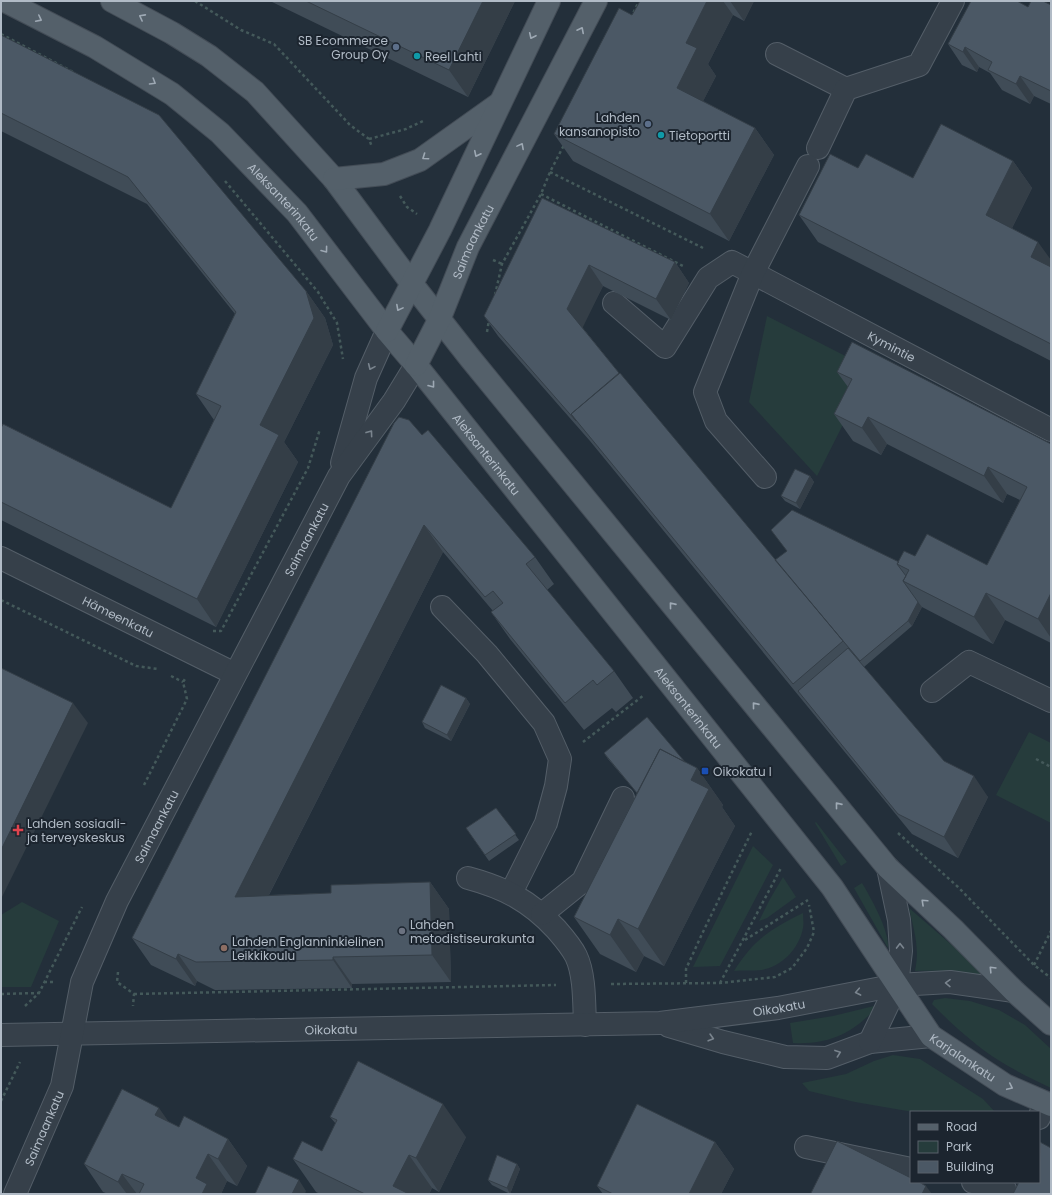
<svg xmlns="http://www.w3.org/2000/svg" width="1052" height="1195" font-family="Poppins,sans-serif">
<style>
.green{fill:#263c3c}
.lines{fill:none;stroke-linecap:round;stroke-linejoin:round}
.minor-casing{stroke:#545e68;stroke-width:24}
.major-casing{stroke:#434c56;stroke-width:24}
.path{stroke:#44595a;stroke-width:2.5;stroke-dasharray:3 3;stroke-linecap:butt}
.minor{stroke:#36404a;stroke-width:22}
.major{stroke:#54606a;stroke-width:22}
.wall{fill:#404c57}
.shaded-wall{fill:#343e47}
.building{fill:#4b5865;stroke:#343e47}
.oneway{stroke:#9ea9b4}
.oneway2{stroke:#7a848e}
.service-dot{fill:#5c6f8a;stroke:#1c252f;stroke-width:1.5}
.culture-dot{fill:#0f9aa8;stroke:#1c252f;stroke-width:1.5}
.transit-dot{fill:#1a4fb4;stroke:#1c252f;stroke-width:1.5}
.health-dot{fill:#e0444e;stroke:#1c252f;stroke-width:1.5}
.worship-dot{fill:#6b7280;stroke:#1c252f;stroke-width:1.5}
.education-dot{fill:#8d6e63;stroke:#1c252f;stroke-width:1.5}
.labels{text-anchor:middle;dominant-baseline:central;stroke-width:4;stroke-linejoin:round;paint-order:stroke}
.poi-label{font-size:12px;fill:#b1bbc6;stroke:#1c252f;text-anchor:start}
.street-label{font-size:12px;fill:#b1bbc6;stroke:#1c252f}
</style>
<rect width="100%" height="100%" fill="#232f3a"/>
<path class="green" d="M767,316L871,369L817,476L749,402Z
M1029,732L1051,743V823L996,795Z
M816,822L847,862L841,866L815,823Z
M753,846L773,865L720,966L693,967Z
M783,877L796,897L767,918L759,921L770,899Z
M862,883C871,898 890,932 888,948L854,888Z
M22,902L59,921L31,987H1V915Z
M909,908L990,978C965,971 941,970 915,971C920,947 914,931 909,908Z
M803,913C803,918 804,923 803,928C799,949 782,966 762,970C753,971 743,970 734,971C754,939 771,929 803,913Z
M945,998L970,1001L999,1010L1025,1025L1051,1049V1088C1023,1075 994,1060 971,1040C957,1029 944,1016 932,1004L934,1000Z
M874,1006L875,1009C852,1034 827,1045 793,1043L790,1023L833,1016Z
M893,1055L920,1059L983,1099L995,1112H913L855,1102L809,1091L802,1083L846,1074L874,1061Z"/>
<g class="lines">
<defs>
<g id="minor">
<path d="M777,54L846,89"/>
<path d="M818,148L846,89L919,65L953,1"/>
<path id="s1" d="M614,303L665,347L708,278L732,262L1051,430"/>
<path d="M342,463L366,378L387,331"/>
<path d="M765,477L716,421L705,392L753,273L808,166"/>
<path id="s2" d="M1,558L235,674"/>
<path d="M442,607L487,654L544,723L560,759L556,786L546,823L511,893"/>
<path d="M932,691L969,662L1051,701"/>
<path d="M468,878C505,888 530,901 556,929C563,937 571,946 576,956C585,975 584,1003 585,1025"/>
<path d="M542,914L583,881L623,798"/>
<path d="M669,1026L723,1042L785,1057L827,1058L870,1042L931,1036"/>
<path id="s3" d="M1,1035L660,1023L778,1008L897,985L950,982L1014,991"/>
<path d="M870,1042L897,985L901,951L899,920L888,868"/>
<path d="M1039,1118L1045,1103"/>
<path d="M806,1147L911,1169"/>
<path d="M973,1182L1005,1189"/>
<path id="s4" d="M15,1194L62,1086L82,982L117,901L339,476L394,401L416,365"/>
</g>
<g id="major">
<path id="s5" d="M5,1L95,47L172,94L220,133L297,213L387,331L416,365L832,887L931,1036L1005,1085L1051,1105"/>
<path d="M112,1L172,33L209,56L255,92L334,179L412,284L470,358L888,868L953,929L1014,991L1051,1024"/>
<path d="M334,179L384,174L420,160L500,103"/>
<path d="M387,331L440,230L549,1"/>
<path id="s6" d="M416,365L439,320L468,247L596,1"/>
</g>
</defs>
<use href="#minor" class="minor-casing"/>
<use href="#major" class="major-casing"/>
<path class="path" d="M195,1L241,30L274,44L350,125L369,139L372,147
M631,18L639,1
M1,34L75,73
M369,139L406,129L425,120
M550,172L703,248
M225,181L318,292L337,323L343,359
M541,194L683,266
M400,196L407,207L417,214
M493,260L502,264
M495,295L502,264L541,194L550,172L564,145
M487,332L489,320
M1,600L136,666L158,669
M213,631H221L308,468L320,429
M171,676L183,682
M583,742L644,695
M1036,759L1051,767
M144,785L187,699L183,682L185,679
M898,833L958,887L1034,965L1051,978
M745,940L808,900
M1034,965L1051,931
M118,972L117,982L134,994L133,1006
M44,982H54
M686,983V969L702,934L752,831
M720,983L781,868
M611,984L720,983L775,977L792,968L807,948L814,932L809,905
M1,994L39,993
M134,994L556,985
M25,1006L39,993L82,907
M1,1101L20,1062"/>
<use href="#minor" class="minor"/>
<use href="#major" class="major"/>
</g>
<path class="wall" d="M270,1H515L468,97Z
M640,1H754L744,21L733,15L708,64L716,76L703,101L755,128L774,155L729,241L573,161L554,134L632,15Z
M1051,5V104L1034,96L1030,104L1002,90L990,73L979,67L977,72L962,65L948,44L1028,7Z
M1,35L306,291L325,318L333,345L284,442L298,462L216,627L1,520V428L171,508L214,420L196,394L235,314L147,204L1,131Z
M1013,161L1032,188L1012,228L1051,260V361L818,242L799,215L858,168L913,178Z
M542,198L675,262L689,283L671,320L603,286L582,327L619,373L775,560L899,562L915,556L987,565L1020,500L1007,494L1003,503L887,444L881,455L853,441L834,414L848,387L837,372L1051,444V643L1005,620L993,644L922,607L912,626L864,667L944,761L988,797L958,858L912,834L590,441L498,336L484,316Z
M422,435L535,557L554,584L547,590L614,671L633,698L616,712L612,708L584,730L510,639L491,612L493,611L443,552L269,895L331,893L430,882L449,909L451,982L352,984V988L215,990L197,981L195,986L151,965L132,938Z
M810,476L814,482L800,509L785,501L781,496Z
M466,698L470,704L451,741L425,728L422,722Z
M604,753L697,768L723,805L722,807L735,826L664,966L644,956L636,972L600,954L574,917L637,793L608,759Z
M496,808L519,840L489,861L466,828Z
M330,1117L466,1137L439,1192L432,1188L429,1194H320L316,1192L293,1159L322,1151L336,1124Z
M169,1122L179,1127L228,1139L247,1166L237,1186L227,1181L221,1194H108L103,1192L84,1164Z
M715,1142L734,1169L721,1194H603L597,1186Z
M517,1164L520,1169L510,1194L492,1185L488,1180Z"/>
<path class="shaded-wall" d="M483,1H515L468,97L449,70Z
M707,1H723L733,15L708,64L716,76L696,115L677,88L686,43Z
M730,1H754L744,21Z
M965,47L979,67L977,72L963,52Z
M1020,76L1034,96L1030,104L1016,84Z
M755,128L774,155L729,241L710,214Z
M1013,161L1032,188L1005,242L986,215Z
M1038,242L1051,260V282L1031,257Z
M675,262L689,283L671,320L656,299Z
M589,265L603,286L582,329L567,309Z
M306,291L325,318L333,345L284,442L298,462L216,627L197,599L260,425Z
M868,417L887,444L881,455L862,428Z
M988,467L1007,494L1003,503L984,476Z
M810,476L814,482L800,509L796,503Z
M424,525L443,552L254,924L235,897Z
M986,593L1005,620L993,644L974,617Z
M1051,593V638L1038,619Z
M918,602L922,607L912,626L908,621Z
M466,698L470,704L451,741L447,735Z
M73,703L88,723L1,899V850Z
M697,768L723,805L722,807L735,826L664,966L638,929L691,780Z
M974,776L988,797L958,858L944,837Z
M430,882L449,909L451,982L432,955Z
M618,919L644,956L636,972L610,935Z
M178,954L197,981L195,986L176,959Z
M333,957L352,984V988L333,960Z
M443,1104L466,1137L439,1192L416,1158Z
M159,1108L178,1135L155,1115Z
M228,1139L247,1166L237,1186L218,1159Z
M715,1142L734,1169L721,1194H689Z
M208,1154L227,1181L221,1194H202L196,1178Z
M409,1155L432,1188L429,1194H399L393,1186Z
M517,1164L520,1169L510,1194L507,1188Z
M122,1174L137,1194H127L118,1182Z
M299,1180L306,1191L305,1194H292Z
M926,1186L932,1194H922Z"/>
<path class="building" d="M306,1H483L449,70Z
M640,1H707L686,43L697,48L677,88L755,128L710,214L554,134L619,8L632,15Z
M971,1H1017L1028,7L1031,1H1043L1051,5V91L1020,76L1016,84L988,70L992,62L965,47L963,52L948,44Z
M1,35L159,115L306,291L314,318L260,425L279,435L197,599L1,502V428L3,424L171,508L221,406L196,394L236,312L128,177L1,113Z
M941,124L1013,161L986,215L1038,242L1031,257L1051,267V344L799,215L830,154L858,168L866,154L913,178Z
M542,198L675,262L656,299L589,265L567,309L619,373L571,414L576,421L484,316Z
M852,342L1051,444V593L1038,619L986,593L974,617L903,581L909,570L897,564L904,551L915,556L927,534L987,565L1027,487L988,467L984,476L868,417L862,428L834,414L852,379L837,372Z
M620,373L843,641L793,684L571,414Z
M399,417L409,420L422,435L428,430L535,557L526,564L614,671L597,685L593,680L565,703L491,612L503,603L493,591L485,597L424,525L235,897L331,893V885L430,882L432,955L333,957V960L196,962L178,954L176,959L132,938L394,423Z
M795,469L810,476L796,503L781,496Z
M792,510L899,562L897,564L906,576L903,581L918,602L908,621L860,661L775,560L787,551L771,530Z
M848,648L944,761L974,776L944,837L898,814L798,691Z
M1,668L73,703L1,850Z
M441,685L466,698L447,735L422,722Z
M647,717L685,762L660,749L637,793L604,753Z
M660,749L697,768L691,780L709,789L638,929L618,919L610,935L574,917Z
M496,808L516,834L485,855L466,828Z
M358,1061L443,1104L416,1158L409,1155L393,1186L409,1194H365L293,1159L302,1141L322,1151L337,1120L330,1117Z
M122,1089L159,1108L155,1115L179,1127L184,1116L228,1139L218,1159L208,1154L196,1178L207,1184L202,1194H139L144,1184L122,1174L118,1182L84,1164Z
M637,1104L715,1142L689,1194H613L597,1186Z
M837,1141L911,1178V1182H919L926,1186L922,1194H812L811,1193Z
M1040,1142L1051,1148V1194H1013L1019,1182H1039Z
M497,1155L517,1164L507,1188L488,1180Z
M268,1166L299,1180L292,1194H255Z"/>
<defs><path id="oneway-chevron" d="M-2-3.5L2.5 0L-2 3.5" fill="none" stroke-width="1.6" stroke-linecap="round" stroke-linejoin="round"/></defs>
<g class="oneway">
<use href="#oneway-chevron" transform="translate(142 17) rotate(-152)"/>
<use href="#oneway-chevron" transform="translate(39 19) rotate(27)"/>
<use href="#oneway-chevron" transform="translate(581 30) rotate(-63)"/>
<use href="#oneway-chevron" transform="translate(532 36) rotate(115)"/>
<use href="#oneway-chevron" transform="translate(153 82) rotate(31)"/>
<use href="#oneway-chevron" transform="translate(521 146) rotate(-62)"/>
<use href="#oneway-chevron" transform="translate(477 154) rotate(116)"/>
<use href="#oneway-chevron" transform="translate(425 157) rotate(145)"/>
<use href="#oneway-chevron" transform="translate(325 250) rotate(53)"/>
<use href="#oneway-chevron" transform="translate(399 308) rotate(118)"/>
<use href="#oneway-chevron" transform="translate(432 385) rotate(52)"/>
<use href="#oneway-chevron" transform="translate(672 605) rotate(-129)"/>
<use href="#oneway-chevron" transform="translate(755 705) rotate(-129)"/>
<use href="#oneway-chevron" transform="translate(838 805) rotate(-129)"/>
<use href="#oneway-chevron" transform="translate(924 902) rotate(-137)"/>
<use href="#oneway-chevron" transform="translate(992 969) rotate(-134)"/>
<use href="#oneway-chevron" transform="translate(1010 1087) rotate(25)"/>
</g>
<g class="oneway2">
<use href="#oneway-chevron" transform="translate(371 367) rotate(114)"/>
<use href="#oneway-chevron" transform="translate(370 433) rotate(-54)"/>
<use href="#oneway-chevron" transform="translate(900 946) rotate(-91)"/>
<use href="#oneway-chevron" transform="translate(948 983) rotate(-179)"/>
<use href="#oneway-chevron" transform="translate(858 992) rotate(169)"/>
<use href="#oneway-chevron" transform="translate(711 1038) rotate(16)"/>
<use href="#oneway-chevron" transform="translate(838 1053) rotate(-20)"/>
</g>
<g class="service-dot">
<circle cx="396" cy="47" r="4"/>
<circle cx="648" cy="124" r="4"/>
</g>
<g class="culture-dot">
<circle cx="417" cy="56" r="4"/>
<circle cx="661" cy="135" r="4"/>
</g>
<rect class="transit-dot" x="701" y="767" width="8" height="8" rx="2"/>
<path class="health-dot" d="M16 824h4v4h4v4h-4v4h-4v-4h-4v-4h4z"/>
<circle class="worship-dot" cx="402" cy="931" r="4"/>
<circle class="education-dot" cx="224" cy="948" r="4"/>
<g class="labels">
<g class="poi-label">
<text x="388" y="40" text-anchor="end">SB Ecommerce<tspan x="388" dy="14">Group Oy</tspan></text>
<text x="425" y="56">Reel Lahti</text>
<text x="640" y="117" text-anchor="end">Lahden<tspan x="640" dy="14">kansanopisto</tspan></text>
<text x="669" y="135">Tietoportti</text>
<text x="713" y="771">Oikokatu I</text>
<text x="27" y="823">Lahden sosiaali-<tspan x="27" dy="14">ja terveyskeskus</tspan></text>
<text x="410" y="924">Lahden<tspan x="410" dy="14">metodistiseurakunta</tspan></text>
<text x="232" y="941">Lahden Englanninkielinen<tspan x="232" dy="14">Leikkikoulu</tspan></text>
</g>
<g class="street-label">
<text stroke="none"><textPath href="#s5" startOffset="347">Aleksanterinkatu</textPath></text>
<text stroke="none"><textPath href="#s6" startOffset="136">Saimaankatu</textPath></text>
<text stroke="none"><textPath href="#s1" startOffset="358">Kymintie</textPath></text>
<text stroke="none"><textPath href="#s5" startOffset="671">Aleksanterinkatu</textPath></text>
<text stroke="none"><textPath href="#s4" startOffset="720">Saimaankatu</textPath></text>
<text stroke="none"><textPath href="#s2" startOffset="131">Hämeenkatu</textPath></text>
<text stroke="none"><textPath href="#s5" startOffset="995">Aleksanterinkatu</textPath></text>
<text stroke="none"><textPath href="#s4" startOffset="396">Saimaankatu</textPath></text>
<text stroke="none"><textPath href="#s3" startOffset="779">Oikokatu</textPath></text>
<text stroke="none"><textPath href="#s3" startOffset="330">Oikokatu</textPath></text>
<text stroke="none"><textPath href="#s5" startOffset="1442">Karjalankatu</textPath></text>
<text stroke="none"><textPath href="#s4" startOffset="72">Saimaankatu</textPath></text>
</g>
</g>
<rect width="1052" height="1195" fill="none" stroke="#b1bbc6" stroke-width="4"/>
<rect x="910" y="1111" width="130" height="72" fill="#1c252f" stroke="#58616b"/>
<rect x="918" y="1124" width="20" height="6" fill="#54606a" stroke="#58616b"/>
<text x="946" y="1131" font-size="12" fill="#b1bbc6">Road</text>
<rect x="918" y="1141" width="20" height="12" fill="#263c3c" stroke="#58616b"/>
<text x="946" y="1151" font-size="12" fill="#b1bbc6">Park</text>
<rect x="918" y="1161" width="20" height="12" fill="#4b5865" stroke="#58616b"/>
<text x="946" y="1171" font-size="12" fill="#b1bbc6">Building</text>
</svg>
